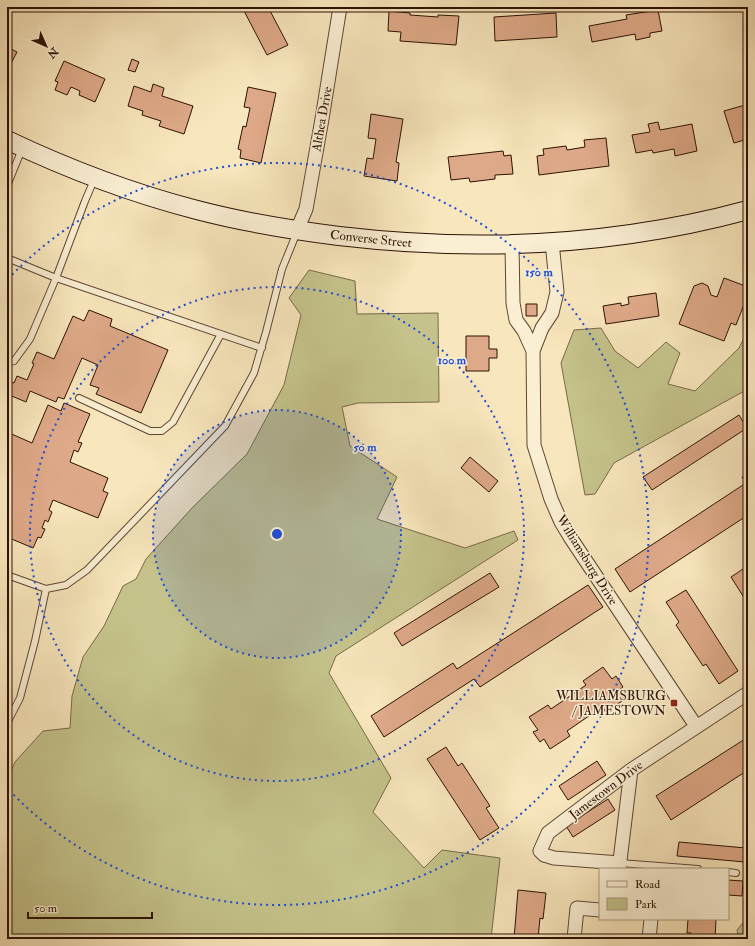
<svg xmlns="http://www.w3.org/2000/svg" width="755" height="946" font-family="'IM FELL Double Pica',serif">
<style>
.green{fill:#c5c38b;stroke:#786a48}
.building{fill:#dea988;stroke:#2c1104}
.lines{fill:none;stroke-linecap:round;stroke-linejoin:round}
.service-casing{stroke:#5f4632;stroke-width:8}
.minor-casing{stroke:#5f4632;stroke-width:15}
.secondary-casing{stroke:#2c1104;stroke-width:20}
.service{stroke:#faefd3;stroke-width:6}
.minor{stroke:#faefd3;stroke-width:13}
.secondary{stroke:#faefd3;stroke-width:18}
.ring{fill:none;stroke:#1d4ed8;stroke-width:2;stroke-dasharray:2 4}
.poi-dot{fill:#8f2418;stroke:#faefd3;stroke-width:1.5}
.labels{text-anchor:middle;dominant-baseline:central;stroke-width:3;stroke-linejoin:round;paint-order:stroke}
.street-label{font-size:13px;fill:#2c1104;stroke:#faefd3}
.poi-label{font-size:13px;fill:#2c1104;stroke:#faefd3;text-anchor:end}
.centre{fill:#1d4ed8;stroke:#faefd3;stroke-width:2}
.ring-label{font-size:12px;text-anchor:middle;font-weight:bold;fill:#1d4ed8;stroke:#faefd3;stroke-width:3;stroke-linejoin:round;paint-order:stroke}
</style>
<rect width="100%" height="100%" fill="#f8e6bc"/>
<filter id="stains"><feTurbulence type="fractalNoise" baseFrequency=".005" numOctaves="4"/><feColorMatrix values="0 0 0 0 .2 0 0 0 0 .09 0 0 0 0 .02 0 0 0 .5 -.17"/></filter>
<radialGradient id="worn" r=".72"><stop offset=".6" stop-color="#630" stop-opacity="0"/><stop offset="1" stop-color="#630" stop-opacity=".3"/></radialGradient>
<path class="green" d="M309,270L355,281L357,314L438,313L439,402L358,403L342,407L350,446L397,477L377,519L465,548L514,531L518,540L336,656L329,673L391,778L373,812L424,868L442,850L500,858L491,939H7V780L15,762L43,731L70,728L72,696L83,657L104,626L123,586L136,579L146,559L192,508L247,454L284,385L301,315L289,298Z
M601,328L615,351L638,368L666,342L680,353L668,384L695,391L739,348L748,330V389L614,463L595,494L585,495L561,363L574,330Z
M748,917V939H739L737,930Z"/>
<path class="building" d="M242,7H268L288,45L267,55Z
M696,7H714L698,11Z
M658,10L662,31L650,33V37L636,40L635,34L592,42L589,26L627,19L626,15Z
M389,11L410,13V15L438,17V15L459,16L456,45L400,41L401,32L388,31Z
M556,13L557,37L495,41L494,17Z
M7,47L17,52L7,71Z
M132,59L139,62L135,72L128,70Z
M64,61L105,79L95,102L79,95L80,91L71,87L67,95L55,90L58,82L55,81Z
M153,84L164,88L162,96L193,106L184,134L159,126L161,121L142,115L143,111L128,106L134,86L151,92Z
M248,87L276,93L261,163L240,158L241,150L238,149L243,126L246,127L250,108L244,107Z
M745,105L746,109L748,108V139L734,143L724,111Z
M371,114L403,119L396,162L399,163L397,181L364,176L367,158L373,159L376,139L368,138Z
M658,122L660,130L692,124L697,151L675,156L674,149L653,153L652,150L636,153L632,135L650,132L648,124Z
M606,138L609,166L539,175L537,156L544,155L543,149L566,146L567,150L585,147L584,140Z
M503,151L504,156L511,155L513,174L495,175V179L470,182L469,178L451,180L448,157Z
M724,278L748,287V294L736,325L731,323L724,341L679,324L694,286L702,283L708,286L711,295L717,297Z
M656,293L659,316L606,324L603,306L621,303V306L629,304L628,297Z
M526,304H537V316H526Z
M89,310L112,319L110,326L168,350L141,413L96,394L99,388L90,385L98,365L82,358L64,399L58,397L56,402L30,391L26,402L7,394V386L9,381L14,383L17,376L27,380L34,364L32,363L37,352L54,359L73,316L84,321Z
M466,336H489V349H497V358H489V371H466Z
M64,403L90,414L78,442L82,443L78,452L74,450L70,462L108,478L103,491L108,493L98,518L53,500L49,510L52,512L48,522L45,520L42,528L45,529L41,538L38,537L33,548L7,537V498L12,485L7,483V432L32,443L48,405L61,411Z
M739,415L747,428L652,490L643,477Z
M470,457L498,481L489,492L461,468Z
M748,474V502L747,503L748,505V515L630,592L615,569L746,483L742,477Z
M743,569L748,576V604L731,577Z
M490,573L499,587L402,646L394,633Z
M588,585L603,607L480,687L474,679L384,737L371,716L453,663L457,669Z
M686,590L738,671L719,684L706,664L703,666L676,625L679,622L666,602Z
M603,667L612,679L616,676L623,687L619,690L625,699L606,712L602,707L567,731L570,736L550,749L544,739L540,742L533,732L538,730L529,717L548,705L551,709L586,685L583,681Z
M748,737V770L671,820L656,796Z
M446,747L458,766L462,763L490,806L486,808L499,828L480,840L427,759Z
M597,761L606,775L568,800L559,786Z
M608,799L615,810L573,837L566,826Z
M679,842L746,848L745,862L677,856Z
M728,880L743,881L742,896L728,895Z
M518,890L546,893L543,919L540,918L538,939H514Z
M688,919H716L715,939H690L691,933H687Z"/>
<g class="lines">
<defs>
<path id="service" d="M7,186L22,149
M7,258L56,278L262,348
M7,363L14,361L30,339L56,278L85,201L94,180
M79,398L150,431H162L173,422L221,334
M7,575L46,589L66,585L87,570L225,426L254,373L266,332L282,269L297,232
M7,723L20,698L35,641L46,589
M620,863L698,869
M728,872L736,873"/>
<path id="minor" d="M297,230L306,209L322,119L340,7
M552,242L557,292L552,313L542,328L533,351L534,445L551,499L561,522L570,537L696,726
M512,244L513,303L516,320L524,331L533,351
M620,863L554,858L544,855L540,851L548,833L631,770L748,693
M619,869L631,770
M574,939L577,908L600,910
M649,939L651,919"/>
<path id="secondary" d="M7,140C68,169 131,193 197,210C243,222 291,230 339,236C475,252 615,246 748,210"/>
</defs>
<use href="#service" class="service-casing"/>
<use href="#minor" class="minor-casing"/>
<use href="#secondary" class="secondary-casing"/>
<use href="#service" class="service"/>
<use href="#minor" class="minor"/>
<use href="#secondary" class="secondary"/>
</g>
<circle cx="277" cy="534" r="124" fill="#1d4ed8" fill-opacity=".12"/>
<g class="ring">
<circle cx="277" cy="534" r="124"/>
<circle cx="277" cy="534" r="247"/>
<path d="M8 279A371 371 0 1 1 8 789"/>
</g>
<rect class="poi-dot" x="670" y="699" width="8" height="8" rx="2"/>
<g class="labels">
<g class="street-label">
<text transform="translate(322 119) rotate(-80)">Althea Drive</text>
<text transform="translate(371 239) rotate(6)">Converse Street</text>
<text transform="translate(587 560) rotate(58)">Williamsburg Drive</text>
<text transform="translate(606 790) rotate(-37)">Jamestown Drive</text>
</g>
<g class="poi-label">
<text x="666" y="696">WILLIAMSBURG<tspan x="666" dy="15">/ JAMESTOWN</tspan></text>
</g>
</g>
<circle cx="277" cy="534" r="6" class="centre"/>
<g class="ring-label">
<text x="539" y="276">150 m</text>
<text x="452" y="364">100 m</text>
<text x="365" y="451">50 m</text>
</g>
<rect width="755" height="946" fill="none" stroke="#f8e6bc" stroke-width="24"/>
<rect x="8" y="8" width="739" height="930" fill="none" stroke="#2c1104" stroke-width="2"/>
<rect x="12" y="12" width="731" height="922" fill="none" stroke="#2c1104"/>
<rect x="599" y="868" width="130" height="52" fill="#faefd3" stroke="#a89680"/>
<rect x="607" y="881" width="20" height="6" fill="#faefd3" stroke="#a89680"/>
<text x="635" y="888" font-size="12" fill="#2c1104">Road</text>
<rect x="607" y="898" width="20" height="12" fill="#c5c38b" stroke="#a89680"/>
<text x="635" y="908" font-size="12" fill="#2c1104">Park</text>
<g transform="translate(46 46) rotate(135)" stroke="#faefd3" stroke-width="3" paint-order="stroke">
<path d="M0-3L7 15L0 10L-7 15Z" fill="#2c1104"/>
<text y="-6" font-size="11" font-weight="bold" text-anchor="middle" fill="#2c1104">N</text>
</g>
<path d="M28 912v6h124v-6" fill="none" stroke="#2c1104" stroke-width="2"/>
<text x="34" y="912" font-size="12" fill="#2c1104" stroke="#faefd3" stroke-width="3" paint-order="stroke">50 m</text>
<rect width="100%" height="100%" filter="url(#stains)"/>
<rect width="100%" height="100%" fill="url(#worn)"/>
</svg>
